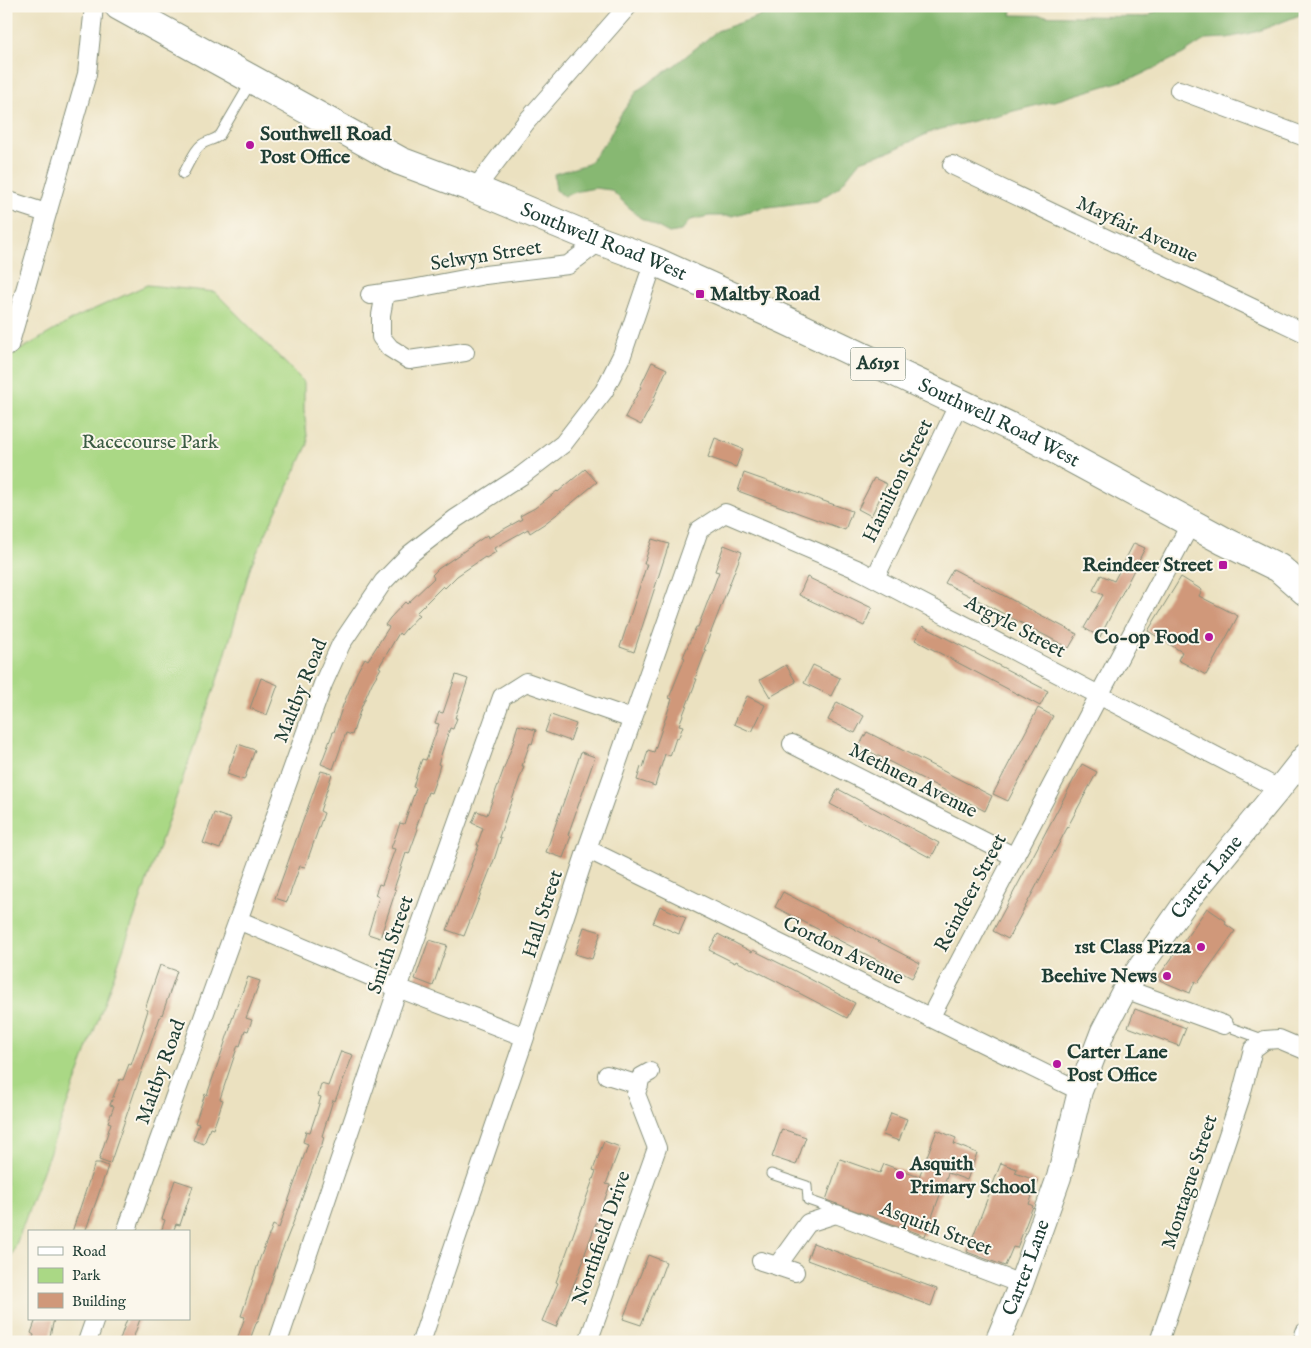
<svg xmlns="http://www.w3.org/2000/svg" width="1311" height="1348" font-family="'IM FELL English',serif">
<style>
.green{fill:#aad885;stroke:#648a5c}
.forest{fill:#87b872;stroke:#537a53}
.building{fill:#d0987a}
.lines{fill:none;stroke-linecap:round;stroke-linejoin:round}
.lane-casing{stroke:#858f7a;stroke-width:11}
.street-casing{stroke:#858f7a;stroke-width:20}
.secondary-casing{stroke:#858f7a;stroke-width:26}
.primary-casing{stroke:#858f7a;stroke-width:30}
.lane{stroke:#fff;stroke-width:9}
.street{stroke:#fff;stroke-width:18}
.secondary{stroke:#fff;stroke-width:24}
.primary{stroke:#fff;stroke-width:28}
.poi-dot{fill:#b5179e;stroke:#fbf7ec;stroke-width:2}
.labels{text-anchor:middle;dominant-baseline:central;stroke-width:4;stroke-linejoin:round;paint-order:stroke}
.shield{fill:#fbf7ec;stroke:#61756b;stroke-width:1}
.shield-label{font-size:19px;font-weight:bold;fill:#1f3d34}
.poi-label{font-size:20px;font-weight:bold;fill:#1f3d34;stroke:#fbf7ec;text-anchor:start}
.street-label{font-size:20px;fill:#1f3d34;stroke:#fbf7ec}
.park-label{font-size:20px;fill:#3b5c44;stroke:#fbf7ec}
</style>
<rect width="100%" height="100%" fill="#fbf7ec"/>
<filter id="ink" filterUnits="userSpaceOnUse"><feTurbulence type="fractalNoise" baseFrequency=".02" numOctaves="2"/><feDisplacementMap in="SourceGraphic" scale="10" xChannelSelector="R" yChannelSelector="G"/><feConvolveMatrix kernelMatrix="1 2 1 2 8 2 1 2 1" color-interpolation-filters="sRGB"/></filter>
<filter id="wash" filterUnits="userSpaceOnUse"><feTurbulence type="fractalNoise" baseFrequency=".0096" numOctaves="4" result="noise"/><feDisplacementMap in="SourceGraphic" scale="20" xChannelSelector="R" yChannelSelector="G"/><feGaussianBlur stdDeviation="1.12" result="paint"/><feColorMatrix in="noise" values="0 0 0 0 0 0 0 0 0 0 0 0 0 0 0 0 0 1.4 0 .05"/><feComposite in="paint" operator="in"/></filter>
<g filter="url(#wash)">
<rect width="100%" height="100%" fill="#ebe1c0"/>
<path class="green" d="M147,285L215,292L304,382V410L308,444L251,565L223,663L110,987L6,1272V354L22,349L77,317Z"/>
<path class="forest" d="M775,6H1013L1011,15L1146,17L1165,6H1305V13L1256,32L1227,38L1206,39L1183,54L1138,76L1058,100L933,131L891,151L860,161L839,187L817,201L760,208L732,216H709L690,220L681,231L669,233L639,217L611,190L595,188L579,191L564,196L556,190L554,174L588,164L608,139L619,117L638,90L675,65L717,31L765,14Z"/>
<g id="blocks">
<path class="building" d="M652,362L667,369L654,398H655L641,425L625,417L641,387H640Z
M715,438L743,449L736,467L708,457Z
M585,469L597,482L573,502L544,524L530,533L528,529L494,548L496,552L486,558L485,557L457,576L445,588L443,586L416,613L419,615L405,630L401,635L399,633L379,667L381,668L372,683L361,708L352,735L346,733L333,769L321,764L333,732H334L343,705L357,672L365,658L368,660L389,627L385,625L390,618L405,602L407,604L434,578L432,575L438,569L487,535L488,538L522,519L520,516L535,508L557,491L558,492Z
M744,473L852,511L845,530L738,491Z
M874,478L887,484L871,516L858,509Z
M652,539L669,544L634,652L620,647L647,564H644Z
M1134,543L1145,548L1100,637L1084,628L1103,595L1093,590L1101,575L1114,581Z
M724,545L742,552L704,650H706L695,679H697L679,725L683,726L678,739L676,738L670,756L665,754L655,786L637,780L641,767L643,768L648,750L654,752L672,699L669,698L685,658L683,657L696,627H698L719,572L715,571Z
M953,569L1077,634L1069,648L945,583Z
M807,577L872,608L864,626L799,595Z
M1181,577L1202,590L1199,596L1238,616L1206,675L1178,660L1182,652L1148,631Z
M923,626L1048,691L1040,706L915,640Z
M786,665L796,682L770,697L760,680Z
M813,665L840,678L831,696L804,683Z
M456,675L468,679L455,718H457L453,729L450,728L438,764L440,765L435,782L431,793L428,792L416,828L418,829L409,854L406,853L394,889L396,890L380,938L368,934L379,897L375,895L379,884L382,885L395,849L391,848L395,837L400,823L404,824L416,788L413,787L418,770L422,759L426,760L439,724L435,723L439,712L443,713Z
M261,678L278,685L267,715L250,708Z
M747,696L765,705L752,732L734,724Z
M837,702L864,716L855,733L828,720Z
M1038,708L1053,716L1008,801L993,794Z
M551,715L576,724L570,741L545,732Z
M518,725L536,730L532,744L530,743L522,766H524L499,837L501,838L494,860L464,936L447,930L472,865H471L479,845H477L483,828L472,823L477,811L487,815L515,738H514Z
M867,732L992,796L985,811L859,746Z
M238,744L255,750L244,780L227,774Z
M581,752L595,757L568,835L571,836L563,858L546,852Z
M1082,764L1097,772L1008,939L993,931Z
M321,771L332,774L320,811L324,813L305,867L300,866L287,902L275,898Z
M838,789L939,843L931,858L830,804Z
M214,813L231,819L220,849L203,843Z
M783,892L920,963L912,978L775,907Z
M660,906L686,918L679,934L653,923Z
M1207,908L1226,921L1225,924L1235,931L1198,983L1195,981L1190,993L1157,979Z
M584,927L601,932L592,959L575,954Z
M718,934L752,952L753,950L795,971L855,1003L847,1018L776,981L736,961L735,963L709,950Z
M429,940L447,945L433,986L415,979Z
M160,965L177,971L162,1015L161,1014L110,1164L99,1160L111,1123L108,1122L114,1106L110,1105L120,1079L123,1080L129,1064L131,1065L144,1027L143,1026L148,1010L145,1009Z
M248,977L260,981L246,1018L252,1020L248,1031L245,1030L240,1046L238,1045L220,1099L223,1100L217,1118L213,1129L210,1128L204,1144L193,1140L199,1124L195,1123L205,1094L207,1095L231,1025H230L234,1014Z
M1135,1009L1186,1028L1179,1046L1128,1027Z
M341,1051L353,1055L335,1101L333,1100L322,1136L324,1137L321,1148H320L293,1223L280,1256L258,1321H257L249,1342H236L245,1317L241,1316L260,1258L273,1225L279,1228L308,1144L303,1142L306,1131L310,1132L316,1114L321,1097L318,1096L321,1084L328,1086Z
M891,1113L907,1119L899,1141L883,1135Z
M782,1129L806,1137L796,1165L772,1157Z
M937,1130L956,1138L954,1144L977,1153L967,1180L948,1173L925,1236L826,1200L840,1159L880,1173L884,1164L919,1177Z
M604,1141L620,1147L606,1184L610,1185L583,1259L584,1260L556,1327L542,1321L558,1283L556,1282L596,1171L593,1170Z
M95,1163H100L108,1166L96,1202L85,1232H72Z
M1001,1163L1017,1169L1015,1173L1038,1181L1029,1204L1033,1206L1017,1248L1013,1247L1005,1266L967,1252Z
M175,1180L193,1186L180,1225L176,1224L173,1232H161L165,1220L162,1219Z
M813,1243L937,1289L931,1306L807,1260Z
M648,1255L666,1262L656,1289H655L641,1325L623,1319Z
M36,1319H54L49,1340L46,1339L45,1342H32L34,1335L31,1333Z
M127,1319H140L132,1342H119Z"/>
</g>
</g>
<g filter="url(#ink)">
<use href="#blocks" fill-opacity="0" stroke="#858f7a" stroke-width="1"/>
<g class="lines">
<defs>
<path id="lane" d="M183,174C188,166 194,150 201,145C207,140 214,141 220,135L251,82
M1224,1025L1265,1040
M771,1174L807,1186L808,1200L828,1207L836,1214"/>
<path id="street" d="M1179,90L1305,137
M952,165L1305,333
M475,189L527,121L628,6
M6,200L46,213
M385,293L381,315V337L390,348L409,360L465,352
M370,295L412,289L485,275L568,265L600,241
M9,346L87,74L94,6
M875,578L959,403
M792,744L1015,857
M587,849L1080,1091
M238,920L398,988L525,1037
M1125,989L1224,1025
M930,1018L1097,699L1191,523
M607,1075L639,1085
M126,1232L323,684L341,644L383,582L410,554L455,519L521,476L563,444L604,391L622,355L654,261
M761,1261L777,1266
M795,1272L777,1266L808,1223L836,1214L1021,1284
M87,1342L95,1319
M278,1342L398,988L502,697L526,682L632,719
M421,1342L525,1037L587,849L699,530L725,513L859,570L1279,789
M588,1342L657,1148L636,1094L641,1077L650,1072
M1159,1342L1240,1099L1253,1049L1265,1040L1279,1039L1305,1050
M1302,1342L1305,1332"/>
<g id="secondary">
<path id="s1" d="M997,1342L1021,1284L1059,1177L1080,1091L1103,1031L1125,989L1186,902L1279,789L1305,756"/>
</g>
<g id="primary">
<path id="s2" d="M119,6L400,161L475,189L600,241L654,261L785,320L1032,437L1224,541L1279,568L1305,591"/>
</g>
</defs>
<use href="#lane" class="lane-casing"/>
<use href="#street" class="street-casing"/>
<use href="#secondary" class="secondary-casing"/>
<use href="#primary" class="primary-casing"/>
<use href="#lane" class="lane"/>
<use href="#street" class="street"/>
<use href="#secondary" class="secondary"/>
<use href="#primary" class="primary"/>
</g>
</g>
<g class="poi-dot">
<circle cx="250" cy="145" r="5"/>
<rect x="695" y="289" width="10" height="10" rx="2.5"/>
<rect x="1218" y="560" width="10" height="10" rx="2.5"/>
<circle cx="1209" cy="637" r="5"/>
<circle cx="1201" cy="947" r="5"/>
<circle cx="1167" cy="976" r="5"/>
<circle cx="1057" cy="1064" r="5"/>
<circle cx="900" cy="1175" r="5"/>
</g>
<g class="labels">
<rect class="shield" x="850.5" y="347.5" width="55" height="33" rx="4"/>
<g class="shield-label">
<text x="878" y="364">A6191</text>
</g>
<g class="poi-label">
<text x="260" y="134">Southwell Road<tspan x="260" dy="23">Post Office</tspan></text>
<text x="710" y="294">Maltby Road</text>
<text x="1213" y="565" text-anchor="end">Reindeer Street</text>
<text x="1199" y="637" text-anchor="end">Co-op Food</text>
<text x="1191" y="947" text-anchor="end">1st Class Pizza</text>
<text x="1157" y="976" text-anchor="end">Beehive News</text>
<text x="1067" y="1052">Carter Lane<tspan x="1067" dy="23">Post Office</tspan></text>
<text x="910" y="1164">Asquith<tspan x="910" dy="23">Primary School</tspan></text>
</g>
<g class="street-label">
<text transform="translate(1137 230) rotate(25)">Mayfair Avenue</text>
<text stroke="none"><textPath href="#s2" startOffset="540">Southwell Road West</textPath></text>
<text transform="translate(486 256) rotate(-9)">Selwyn Street</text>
<text stroke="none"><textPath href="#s2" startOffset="975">Southwell Road West</textPath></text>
<text transform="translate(898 481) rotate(-64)">Hamilton Street</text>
<text transform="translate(1015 627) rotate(28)">Argyle Street</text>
<text transform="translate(301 691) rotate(-68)">Maltby Road</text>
<text transform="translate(913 781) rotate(27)">Methuen Avenue</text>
<text stroke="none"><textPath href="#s1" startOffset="515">Carter Lane</textPath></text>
<text transform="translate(971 893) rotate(-62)">Reindeer Street</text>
<text transform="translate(543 914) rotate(-72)">Hall Street</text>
<text transform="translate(391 945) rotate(-71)">Smith Street</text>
<text transform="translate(843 951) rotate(26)">Gordon Avenue</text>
<text transform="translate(161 1072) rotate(-70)">Maltby Road</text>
<text transform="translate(1190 1182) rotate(-72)">Montague Street</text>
<text transform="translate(936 1229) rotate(21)">Asquith Street</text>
<text transform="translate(602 1238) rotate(-71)">Northfield Drive</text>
<text stroke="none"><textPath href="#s1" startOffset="80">Carter Lane</textPath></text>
</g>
<g class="park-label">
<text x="150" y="442">Racecourse Park</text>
</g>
</g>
<rect width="1311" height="1348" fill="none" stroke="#fbf7ec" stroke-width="25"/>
<rect x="28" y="1230" width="162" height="90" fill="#fbf7ec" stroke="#a3ada2"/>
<rect x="38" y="1247" width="25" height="8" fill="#ffffff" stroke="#a3ada2"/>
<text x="72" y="1256" font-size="15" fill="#1f3d34">Road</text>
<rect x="38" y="1268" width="25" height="15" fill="#aad885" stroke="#a3ada2"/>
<text x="72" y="1280" font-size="15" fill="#1f3d34">Park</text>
<rect x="38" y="1293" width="25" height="15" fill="#d0987a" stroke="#a3ada2"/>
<text x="72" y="1306" font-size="15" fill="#1f3d34">Building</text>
</svg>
